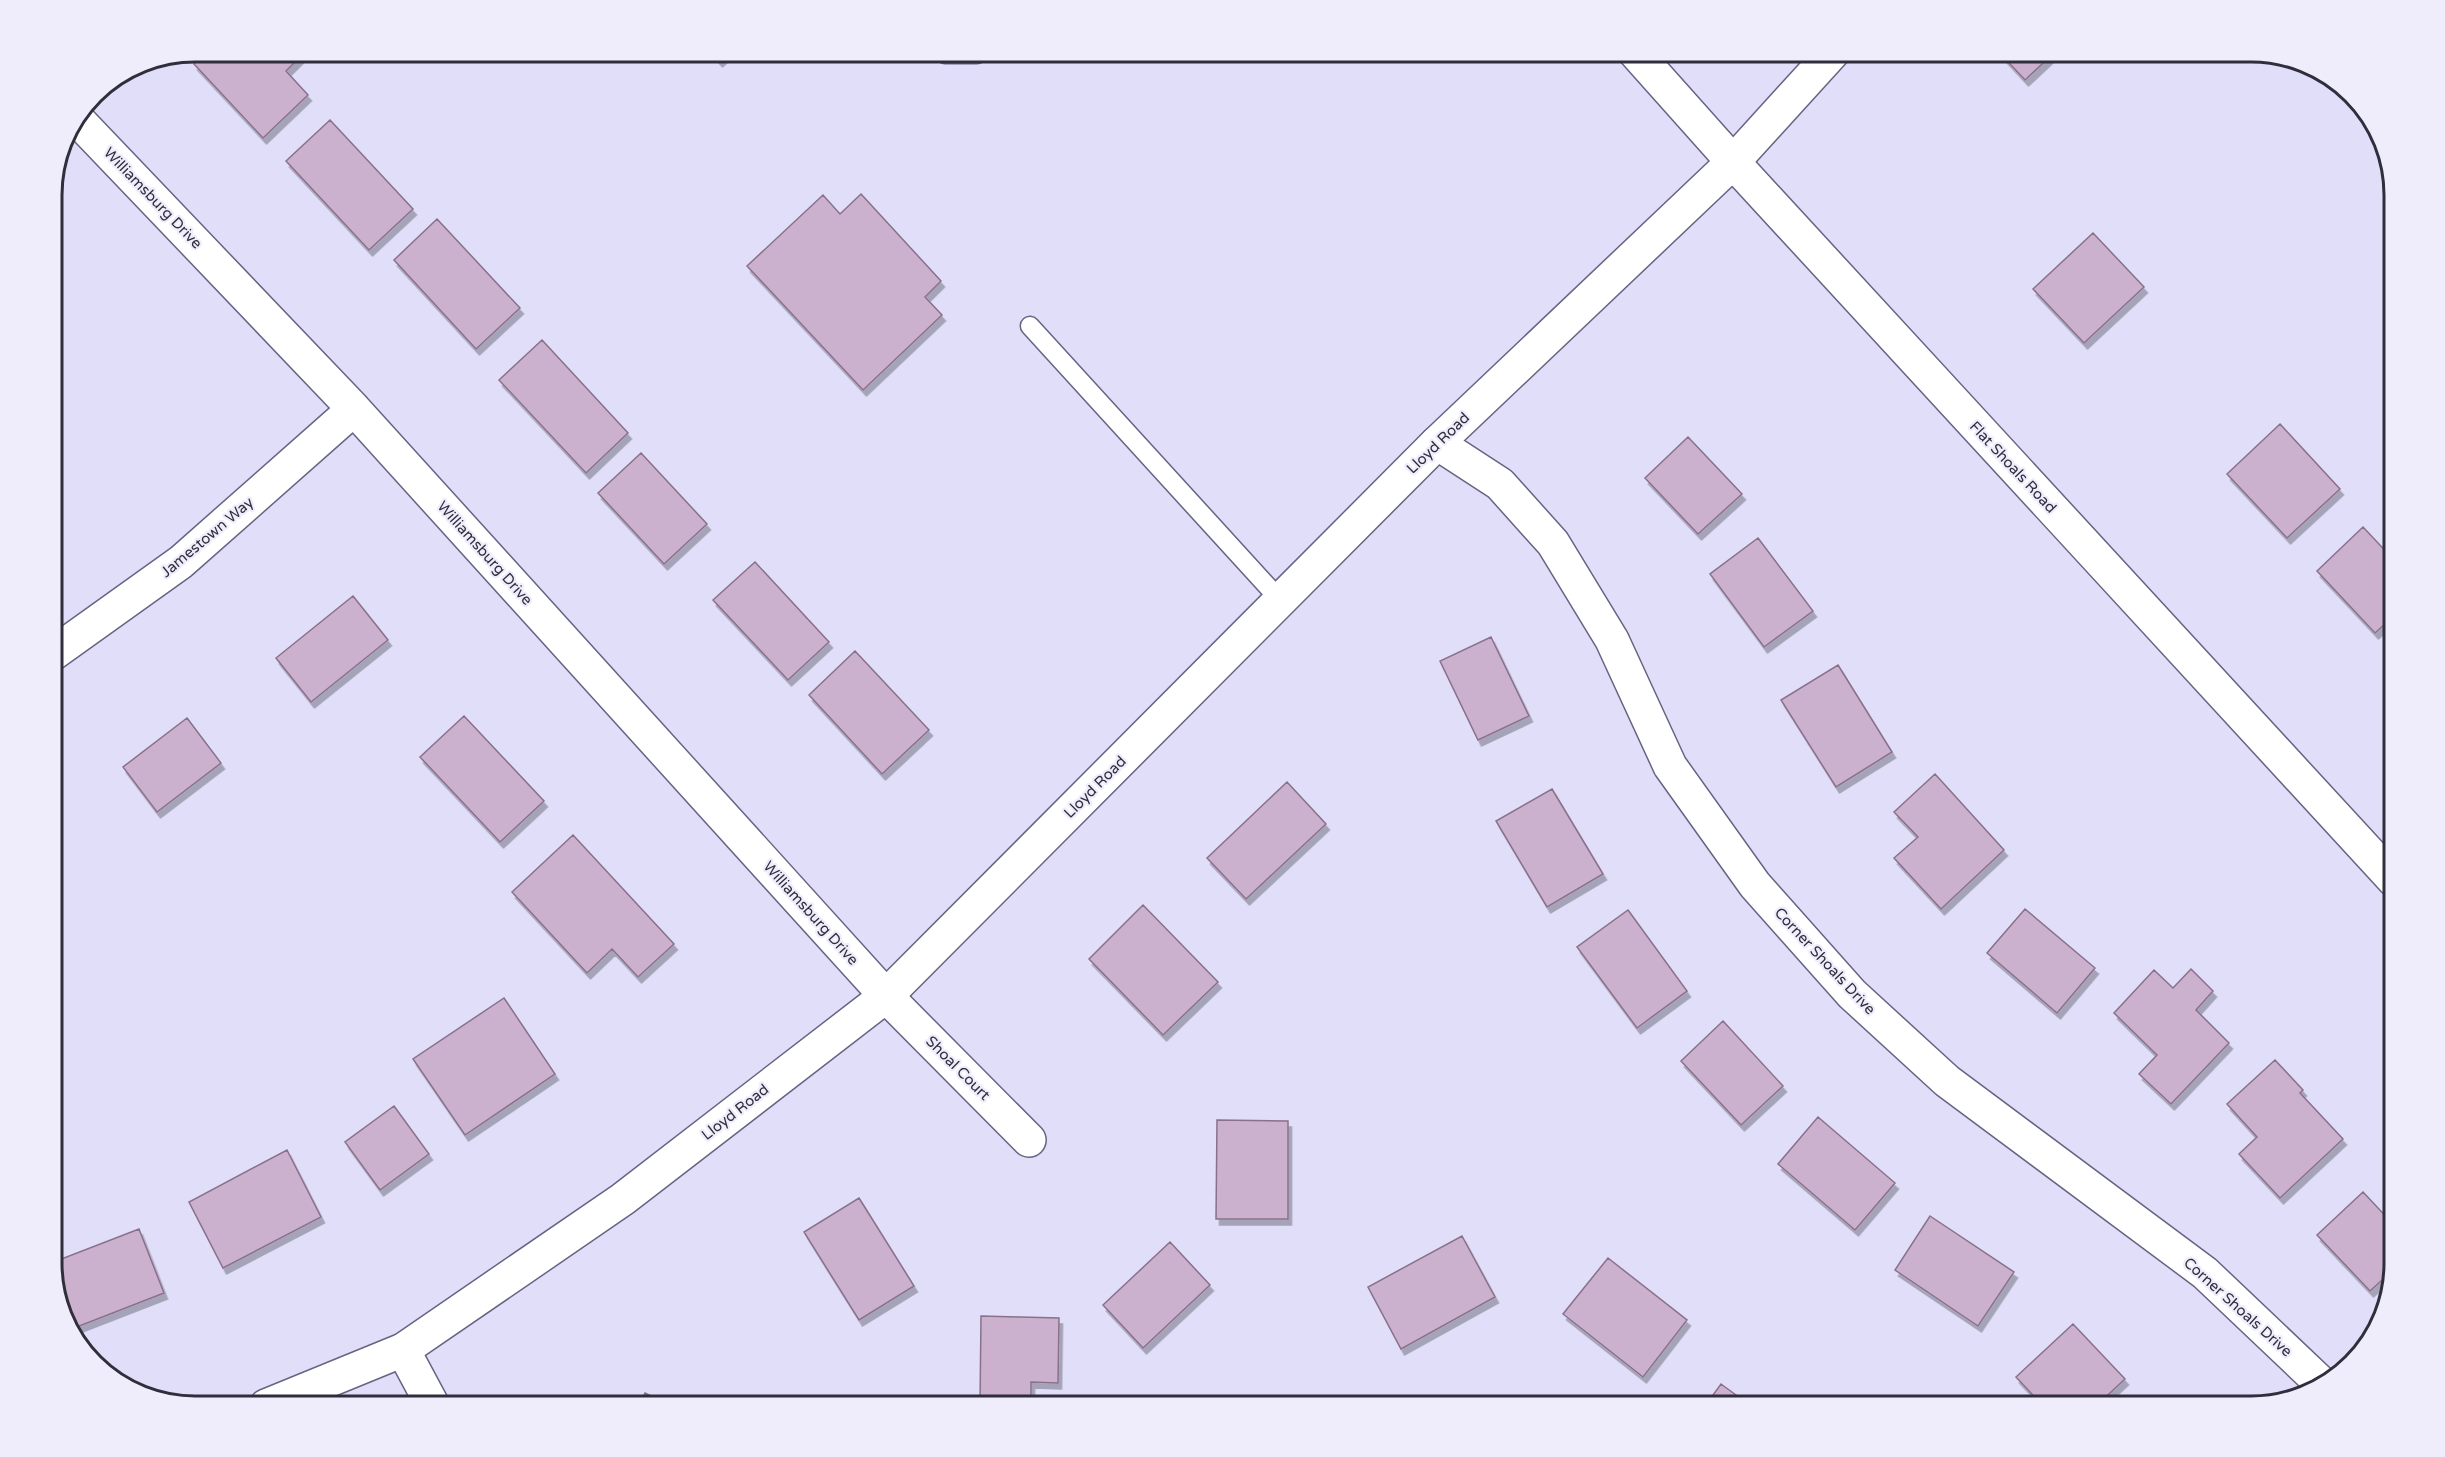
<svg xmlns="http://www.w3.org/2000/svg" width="2445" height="1457" font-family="'Varela Round',sans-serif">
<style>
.building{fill:#cbb1cd;stroke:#89718b;stroke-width:1.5;filter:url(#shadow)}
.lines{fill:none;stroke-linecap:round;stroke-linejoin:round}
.lane-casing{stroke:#676382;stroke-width:21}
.street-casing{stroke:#676382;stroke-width:36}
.secondary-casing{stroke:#676382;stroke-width:36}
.lane{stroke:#fff;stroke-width:18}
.street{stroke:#fff;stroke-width:33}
.secondary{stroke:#fff;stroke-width:33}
.labels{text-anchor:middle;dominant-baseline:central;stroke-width:4.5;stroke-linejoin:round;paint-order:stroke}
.street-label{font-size:15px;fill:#302e3b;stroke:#efedfc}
.rim{fill:none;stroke:#302e3b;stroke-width:3}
</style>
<defs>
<filter id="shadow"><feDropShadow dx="3.5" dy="6" stdDeviation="0" flood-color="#0004"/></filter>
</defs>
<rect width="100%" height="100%" fill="#e1defa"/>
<path class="building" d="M208,51H302L304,53L286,71L308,95L263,138L194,64Z
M710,51H730L719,61Z
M1998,51H2056L2025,80Z
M330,120L413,209L369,250L286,161Z
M861,194L941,281L925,297L942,315L863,390L747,266L823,195L840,214Z
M437,219L520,308L476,349L394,260Z
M2093,233L2144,287L2084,343L2033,289Z
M542,340L628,433L586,473L499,380Z
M2280,424L2340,489L2287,538L2227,474Z
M1688,437L1742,494L1698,534L1645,478Z
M641,453L707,524L664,564L598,493Z
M2363,527L2394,560V616L2375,633L2317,571Z
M1758,538L1813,611L1764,647L1710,574Z
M755,562L829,642L788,680L713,600Z
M353,596L388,640L311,702L276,658Z
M1491,637L1529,716L1478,740L1440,661Z
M855,651L929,730L882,774L809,695Z
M1838,665L1892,752L1836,787L1781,700Z
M464,716L544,801L500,842L420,757Z
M187,718L221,763L157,812L123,767Z
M1935,774L2004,850L1941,909L1894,858L1918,837L1894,812Z
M1287,782L1326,824L1246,899L1207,858Z
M1552,789L1603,874L1547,907L1496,821Z
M573,835L674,944L638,977L612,949L587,973L512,892Z
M1143,905L1218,982L1163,1035L1089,959Z
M2025,909L2095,968L2057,1013L1987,953Z
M1628,910L1687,991L1637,1028L1577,947Z
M2191,969L2213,991L2196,1010L2229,1043L2171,1104L2139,1074L2157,1055L2114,1013L2154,970L2173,988Z
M504,998L555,1074L465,1135L413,1059Z
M1723,1021L1783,1086L1741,1125L1681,1061Z
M2275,1060L2303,1090L2300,1093L2343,1139L2280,1198L2239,1154L2257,1137L2227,1104Z
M394,1106L429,1154L380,1190L345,1142Z
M1818,1117L1895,1183L1855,1230L1778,1164Z
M1217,1120L1288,1121V1219H1216Z
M287,1150L321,1217L223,1268L189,1202Z
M2363,1192L2394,1225V1262L2392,1271L2370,1291L2317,1235Z
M859,1198L914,1286L859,1320L804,1232Z
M1930,1216L2014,1272L1978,1326L1895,1270Z
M139,1229L164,1293L69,1330L51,1271V1263Z
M1462,1236L1495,1297L1401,1349L1368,1287Z
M1170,1242L1210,1285L1143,1348L1103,1305Z
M1608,1258L1687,1320L1643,1377L1563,1314Z
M981,1316L1059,1318L1058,1383L1031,1382V1406H980Z
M2073,1324L2125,1379L2096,1406H2068L2065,1403L2062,1406H2043L2016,1377Z
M1721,1384L1751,1406H1705Z
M645,1393L671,1406H639Z"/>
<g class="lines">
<defs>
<path id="lane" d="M941,51L945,54H977L981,51
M1030,326L1280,600"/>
<path id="street" d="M76,118L354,409L886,996L1029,1140
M1733,162L1834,51
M1437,443L1500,484L1553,543L1612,640L1670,766L1755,885L1852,994L1947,1081L2205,1273L2323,1385
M51,655L181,562L354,409
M403,1350L433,1406"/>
<path id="secondary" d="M1634,51L1733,162L2394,880
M266,1406L403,1350L623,1199L886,996L1437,443L1733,162"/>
</defs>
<use href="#lane" class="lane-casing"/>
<use href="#street" class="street-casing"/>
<use href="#secondary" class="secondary-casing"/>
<use href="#lane" class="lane"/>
<use href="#street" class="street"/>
<use href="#secondary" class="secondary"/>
</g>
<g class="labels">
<g class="street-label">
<text transform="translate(153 198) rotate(46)">Williamsburg Drive</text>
<text transform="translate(1438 443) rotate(-44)">Lloyd Road</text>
<text transform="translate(2013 467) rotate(47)">Flat Shoals Road</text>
<text transform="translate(207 537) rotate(-40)">Jamestown Way</text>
<text transform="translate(485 553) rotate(48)">Williamsburg Drive</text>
<text transform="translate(1095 787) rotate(-45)">Lloyd Road</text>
<text transform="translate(811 913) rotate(48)">Williamsburg Drive</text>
<text transform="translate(1825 961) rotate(47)">Corner Shoals Drive</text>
<text transform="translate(958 1068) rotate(45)">Shoal Court</text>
<text transform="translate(735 1112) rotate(-38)">Lloyd Road</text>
<text transform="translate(2238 1307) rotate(42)">Corner Shoals Drive</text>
</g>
</g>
<path d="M0 0H2445V1457H0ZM195 62H2251A133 133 0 0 1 2384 195V1263A133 133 0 0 1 2251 1396H195A133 133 0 0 1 62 1263V195A133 133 0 0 1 195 62Z" fill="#efedfc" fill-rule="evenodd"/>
<path class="rim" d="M195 62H2251A133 133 0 0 1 2384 195V1263A133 133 0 0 1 2251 1396H195A133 133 0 0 1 62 1263V195A133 133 0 0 1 195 62Z"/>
</svg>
